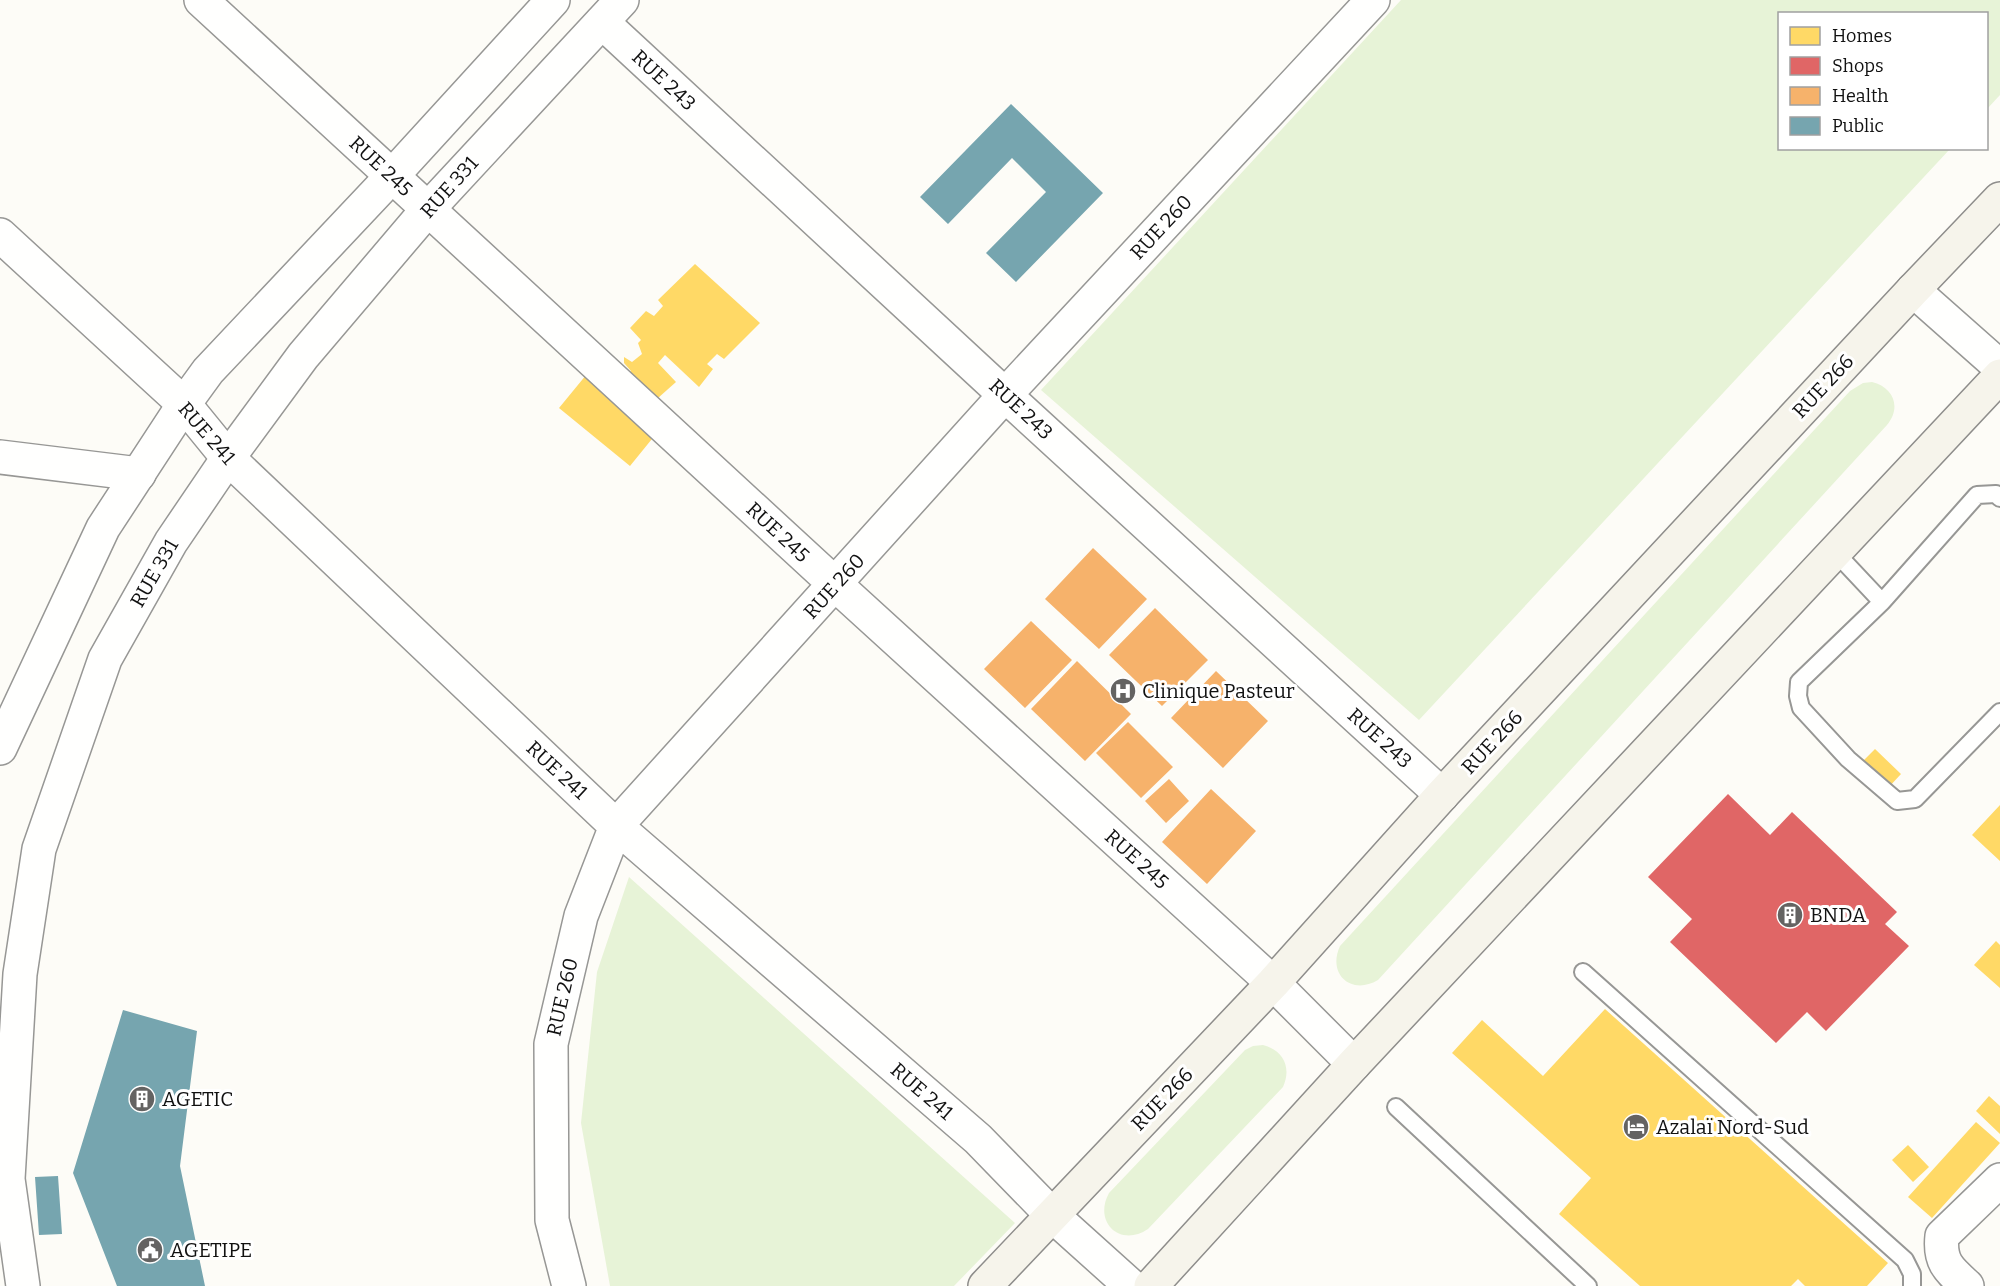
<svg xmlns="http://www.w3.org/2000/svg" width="2000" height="1286" font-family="Bitter,serif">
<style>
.green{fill:#e7f3d7}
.homes{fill:#ffd966}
.shops{fill:#e06666}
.health{fill:#f6b26b}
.public{fill:#76a5af}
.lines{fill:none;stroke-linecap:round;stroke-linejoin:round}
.service-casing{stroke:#979795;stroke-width:20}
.minor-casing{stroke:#979795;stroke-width:36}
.tertiary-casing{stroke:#979795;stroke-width:36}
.secondary-casing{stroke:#8e8d8b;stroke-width:36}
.service{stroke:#fffffe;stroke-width:16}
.minor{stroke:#fffffe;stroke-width:33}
.tertiary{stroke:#fffffe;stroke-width:33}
.secondary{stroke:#f6f4eb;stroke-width:33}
.labels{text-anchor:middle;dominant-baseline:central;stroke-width:6;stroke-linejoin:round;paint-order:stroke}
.street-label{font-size:20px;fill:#111;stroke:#fff}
.poi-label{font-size:20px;fill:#111;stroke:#fff;text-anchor:start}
</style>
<rect width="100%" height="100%" fill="#fdfcf7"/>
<path class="green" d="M1401,0H2000V95L1987,109L1986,14H1780V148L1950,149L1419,720L1041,390Z
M1872,382C1893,387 1902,407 1887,425L1378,980C1351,996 1327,974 1340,946L1850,391L1863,383Z
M629,877L1015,1223L954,1286H610L581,1123L597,972Z
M1263,1045C1283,1050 1292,1067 1283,1087L1148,1229C1120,1248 1093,1222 1109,1193L1245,1050L1253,1046Z"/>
<path class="homes" d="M695,264L760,323L724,359L717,354L707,364L713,369L699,387L665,355L658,363L676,382L658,398L673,413L630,466L559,408L605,352L624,377L631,371L624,363V357L632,362L642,354L638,343L641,340L630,328L646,311L654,316L663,306L658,300Z
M1875,749L1901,774L1888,788L1861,763Z
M2000,805V861L1972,835Z
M1996,941L2000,945V988L1974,965Z
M1605,1009L1888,1263L1867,1286H1805L1798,1279L1791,1286H1640L1559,1214L1591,1178L1452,1053L1482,1020L1543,1076Z
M1989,1096L2000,1106V1134L1976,1111Z
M1976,1122L2000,1143L1932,1218L1908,1197Z
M1908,1145L1929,1167L1913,1182L1892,1160Z"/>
<path class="shops" d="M1728,794L1770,835L1792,812L1897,912L1885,924L1909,946L1826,1031L1807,1012L1776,1043L1670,942L1692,919L1648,877Z"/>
<path class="health" d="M1093,548L1147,599L1099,649L1045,599Z
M1155,608L1208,660L1162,706L1109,655Z
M1031,621L1072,660L1025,708L984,669Z
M1077,661L1131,714L1085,761L1031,709Z
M1216,671L1268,721L1223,768L1171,718Z
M1128,722L1173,767L1141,798L1096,753Z
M1169,779L1189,801L1166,823L1145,801Z
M1211,789L1256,831L1207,884L1162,842Z"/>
<path class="public" d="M1011,104L1103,193L1016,282L986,253L1046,192L1012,158L948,224L920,197Z
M123,1010L197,1031L180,1166L205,1286H117L73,1173Z
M58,1176L62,1234L39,1235L35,1177Z"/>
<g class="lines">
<defs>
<path id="service" d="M2000,498L1996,494L1977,495L1882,602L1799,682L1798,696L1801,708L1848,759L1897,801L1915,799L2000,712
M1835,552L1882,602
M1583,972L1905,1260L1912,1274V1286
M1396,1107L1588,1286"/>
<path id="minor" d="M201,0L835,584L1273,983L1354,1064
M602,22L1005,395L1442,795
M0,235L184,404L228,458L616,826L978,1139L1052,1215L1131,1286
M1913,290L2000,367
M0,457L139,474
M569,1286L552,1220L551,1044L581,916L616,826L1005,395L1373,0
M1967,1286C1949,1270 1939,1262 1942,1236L2000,1180"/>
<path id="tertiary" d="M0,748L103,528L184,404L208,371L392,176L553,0
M23,1286L8,1179L20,974L39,849L105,659L171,542L228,458L303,356L428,209L622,0"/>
<path id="secondary" d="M985,1286L1273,983L1442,795L1913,290L2000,199
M1151,1286L1354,1064L2000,376"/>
</defs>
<use href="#service" class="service-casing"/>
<use href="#minor" class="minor-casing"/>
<use href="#tertiary" class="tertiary-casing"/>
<use href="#secondary" class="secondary-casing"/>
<use href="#service" class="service"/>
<use href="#minor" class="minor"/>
<use href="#tertiary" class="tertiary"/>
<use href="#secondary" class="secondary"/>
</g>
<defs>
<symbol id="hospital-disc" viewBox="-11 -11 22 22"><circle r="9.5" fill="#646362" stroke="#fff"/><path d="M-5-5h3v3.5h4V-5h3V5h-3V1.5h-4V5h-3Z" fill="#fff"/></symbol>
<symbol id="building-disc" viewBox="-11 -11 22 22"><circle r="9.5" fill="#646362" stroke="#fff"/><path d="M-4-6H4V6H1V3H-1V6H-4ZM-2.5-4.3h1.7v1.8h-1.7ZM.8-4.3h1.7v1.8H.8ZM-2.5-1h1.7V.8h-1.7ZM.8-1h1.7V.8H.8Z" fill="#fff"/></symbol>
<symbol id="hotel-disc" viewBox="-11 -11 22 22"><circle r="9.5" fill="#646362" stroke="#fff"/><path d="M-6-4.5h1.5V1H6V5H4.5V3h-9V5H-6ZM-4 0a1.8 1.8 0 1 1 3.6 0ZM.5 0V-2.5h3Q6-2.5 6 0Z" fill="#fff"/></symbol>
<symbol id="civic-disc" viewBox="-11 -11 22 22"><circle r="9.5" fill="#646362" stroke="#fff"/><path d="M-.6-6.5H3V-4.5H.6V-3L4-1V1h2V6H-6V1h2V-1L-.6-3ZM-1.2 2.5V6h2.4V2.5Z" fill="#fff"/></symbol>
</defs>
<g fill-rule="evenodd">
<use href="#hospital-disc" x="1108" y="676" width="30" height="30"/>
<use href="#building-disc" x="1775" y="900" width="30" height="30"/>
<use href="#building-disc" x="127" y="1084" width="30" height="30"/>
<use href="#hotel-disc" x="1621" y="1112" width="30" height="30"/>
<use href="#civic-disc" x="135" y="1235" width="30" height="30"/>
</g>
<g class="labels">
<g class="street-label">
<text transform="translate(664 80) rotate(43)">RUE 243</text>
<text transform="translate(381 166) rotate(43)">RUE 245</text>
<text transform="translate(449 187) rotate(-48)">RUE 331</text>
<text transform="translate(1161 227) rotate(-47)">RUE 260</text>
<text transform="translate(1823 386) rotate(-47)">RUE 266</text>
<text transform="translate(1021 409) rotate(43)">RUE 243</text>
<text transform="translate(207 433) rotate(49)">RUE 241</text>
<text transform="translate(778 532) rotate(43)">RUE 245</text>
<text transform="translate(154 573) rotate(-60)">RUE 331</text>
<text transform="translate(834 586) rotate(-48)">RUE 260</text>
<text transform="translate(1380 738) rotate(42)">RUE 243</text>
<text transform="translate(1492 742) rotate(-47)">RUE 266</text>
<text transform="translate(557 770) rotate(43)">RUE 241</text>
<text transform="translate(1137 859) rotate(42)">RUE 245</text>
<text transform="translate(562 997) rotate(-77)">RUE 260</text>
<text transform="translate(922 1091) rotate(41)">RUE 241</text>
<text transform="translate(1162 1099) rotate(-46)">RUE 266</text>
</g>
<g class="poi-label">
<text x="1142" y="691">Clinique Pasteur</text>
<text x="1810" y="915">BNDA</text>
<text x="162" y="1099">AGETIC</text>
<text x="1656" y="1127">Azalaï Nord-Sud</text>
<text x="170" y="1250">AGETIPE</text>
</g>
</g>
<rect x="1778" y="12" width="210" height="138" fill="#ffffff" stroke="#a0a0a0" stroke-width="1.5"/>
<rect x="1790" y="27" width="30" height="18" fill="#ffd966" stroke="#a0a0a0" stroke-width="1.5"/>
<text x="1832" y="42" font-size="18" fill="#111111">Homes</text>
<rect x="1790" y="57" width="30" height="18" fill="#e06666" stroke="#a0a0a0" stroke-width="1.5"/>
<text x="1832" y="72" font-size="18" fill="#111111">Shops</text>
<rect x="1790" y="87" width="30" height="18" fill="#f6b26b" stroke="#a0a0a0" stroke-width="1.5"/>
<text x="1832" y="102" font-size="18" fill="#111111">Health</text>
<rect x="1790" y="117" width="30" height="18" fill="#76a5af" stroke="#a0a0a0" stroke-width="1.5"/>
<text x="1832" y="132" font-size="18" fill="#111111">Public</text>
</svg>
